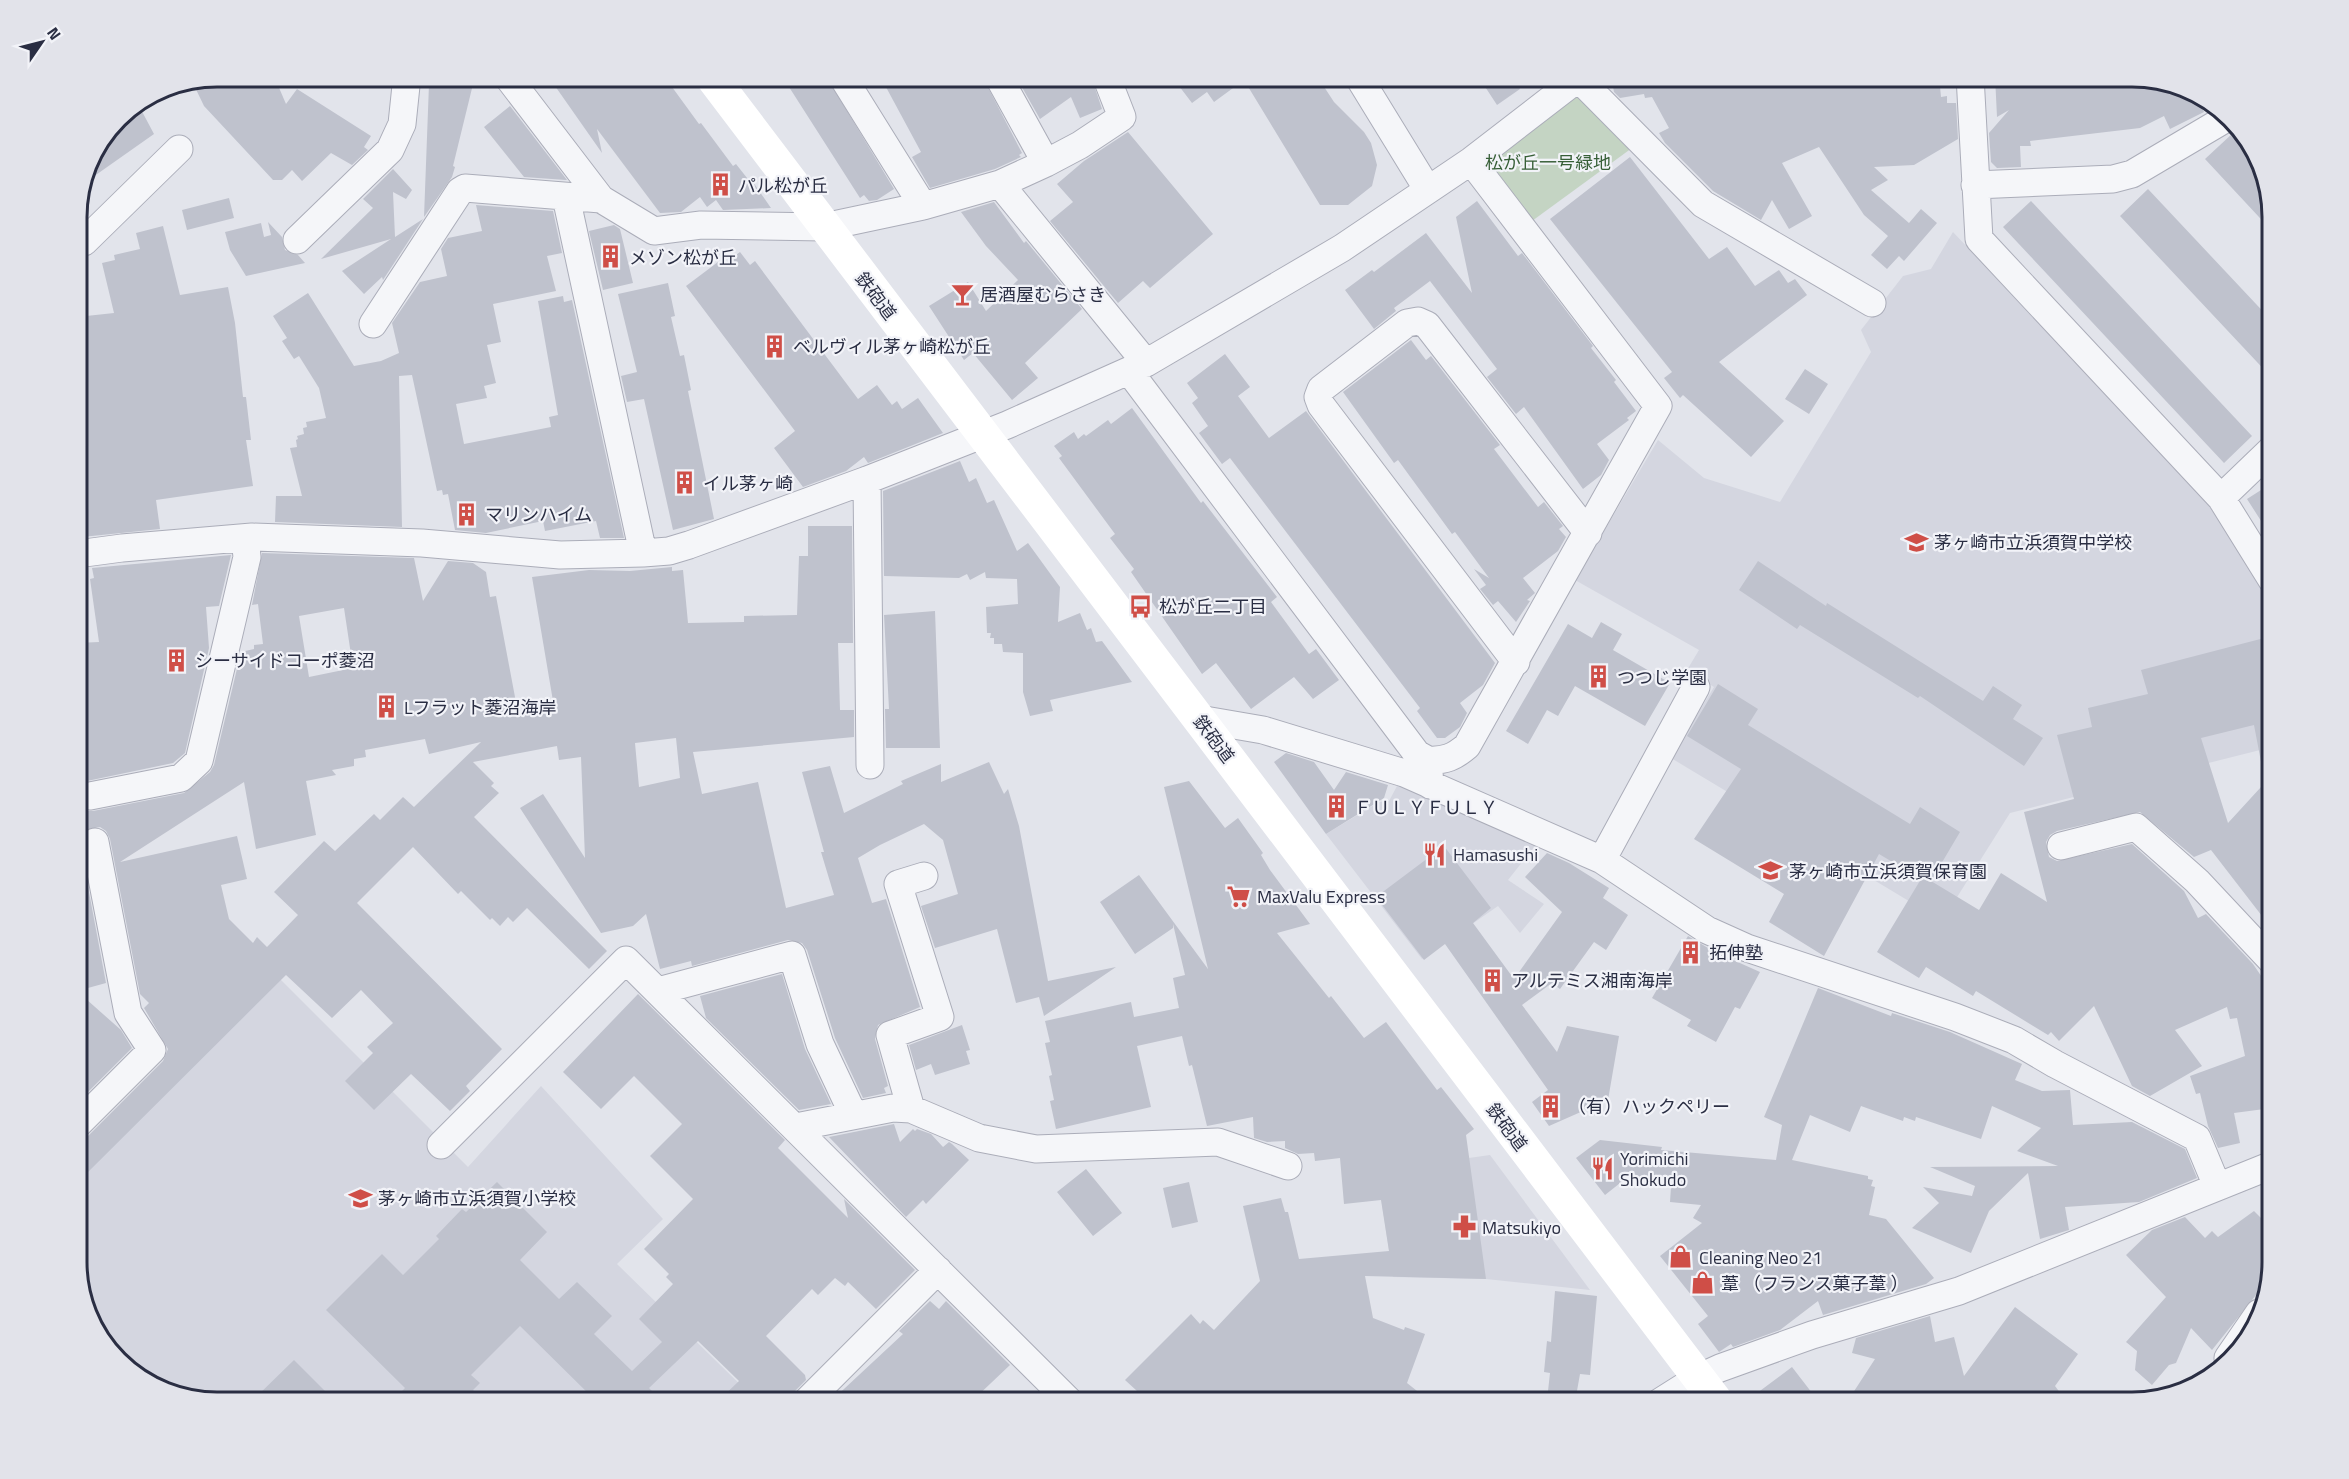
<svg xmlns="http://www.w3.org/2000/svg" width="2349" height="1479" font-family="'Titillium Web','Noto Sans JP',sans-serif">
<style>
.built{fill:#d4d6e0}
.green{fill:#c4d4c3}
.building{fill:#bfc2cd;fill-rule:evenodd}
.lines{fill:none;stroke-linecap:round;stroke-linejoin:round}
.street-casing{stroke:#abadb9;stroke-width:29}
.street{stroke:#f5f6f9;stroke-width:27}
.secondary{stroke:#fff;stroke-width:33}
.labels{text-anchor:middle;dominant-baseline:central;stroke-width:4.5;stroke-linejoin:round;paint-order:stroke}
.park-label{font-size:18px;fill:#375f37;stroke:#f2f3f8}
.poi-label{font-size:18px;fill:#2a2e43;stroke:#f2f3f8;text-anchor:start}
.street-label{font-size:18px;fill:#2a2e43;stroke:#f2f3f8}
.rim{fill:none;stroke:#2a2e43;stroke-width:3}
</style>
<rect width="100%" height="100%" fill="#e2e4eb"/>
<path class="built" d="M1953,232L2209,503L2272,602V747L2010,813L1942,921L1671,758L1714,687L1687,670L1699,650L1575,580L1658,440L1704,478L1780,502L1871,352L1861,330L1903,276L1931,269Z
M1404,773L1545,833L1508,880L1544,904L1520,933L1498,906L1422,959L1326,834L1379,802L1389,801Z
M276,975L468,1167L541,1086L663,1219L617,1264L758,1402H218L147,1383L96,1332L77,1270V1177Z
M1490,1155L1590,1290L1486,1279L1393,1277L1377,1171Z"/>
<path class="green" d="M1586,88L1632,148L1532,221L1486,156Z"/>
<path class="building" d="M218,76H274L286,104L297,89L371,136L364,147L368,150L352,165L331,153L302,181L292,170L282,180H273L204,106L192,81Z
M433,76H475L453,166L455,167L452,177L424,217L429,84H433Z
M548,76H664L699,124L701,123L733,166L736,164L751,183L753,182L771,208L723,210L716,200L707,207L700,197L681,212L660,213L597,129L602,153Z
M782,76H826L894,189L877,200L869,201L864,195L860,198Z
M880,76H922L928,86L950,76H982L1022,153L1019,155L1021,157L995,169L930,188L912,157L921,152Z
M1027,76H1091L1102,109L1080,118L1071,97L1040,119L1019,82Z
M1192,76H1317L1334,102L1364,132L1371,143L1377,165L1372,186L1348,205H1320L1244,80L1214,102L1207,92L1192,103L1179,86Z
M1478,76H1512L1520,89L1497,105Z
M1611,76H1939L1941,97L1947,96V103H1956L1958,139L1914,165L1874,167L1888,180L1871,190L1909,223L1921,209L1937,223L1904,261L1899,256L1887,269L1871,255L1888,236L1864,215L1819,147L1782,163L1812,216L1789,229L1772,200L1761,220L1713,191L1665,143L1659,133L1669,128L1652,97L1645,98L1644,94L1620,98L1614,92Z
M1995,76H2024V84L2055,83L2049,87L2102,80L2101,76H2132L2195,94L2204,112L2170,129L2164,116L2140,128L2030,141L2031,146H2020L2021,167L1997,168L1991,162L1989,133L2009,110L1997,117Z
M138,104L154,134L83,184L91,155L117,118Z
M510,106L567,180H566L524,177L484,127Z
M1128,132L1213,234L1150,288L1143,281L1118,303L1050,221L1073,202L1057,184L1084,161Z
M2233,133L2257,158L2272,209V231L2205,159Z
M1630,157L1709,259L1727,247L1755,286L1779,270L1788,283L1795,279L1807,295L1719,362L1784,421L1751,457L1683,395L1680,398L1664,378L1672,372L1550,219Z
M393,169L412,190L406,199L393,192L395,237L423,219L383,280L382,277L364,294L342,271L391,239L321,259L373,208L363,199Z
M2148,189L2272,321V378L2120,216Z
M229,198L234,218L187,230L182,210Z
M1477,201L1518,256L1522,253L1593,346L1591,348L1616,380L1614,382L1636,411L1627,418L1629,420L1597,444L1609,460L1601,475L1583,489L1524,407L1516,414L1487,377L1497,369L1430,281L1394,308L1396,311L1374,329L1345,290L1372,270L1374,272L1426,233L1472,293L1456,217Z
M2031,201L2252,436L2224,463L2003,227Z
M994,202L1024,243L1026,241L1082,309L1025,363L1038,378L1012,400L973,353L964,360L929,306L968,282L986,311L1018,280L986,246L961,212Z
M476,205L553,211L562,253L547,256L556,291L493,304L501,342L487,345L496,383L484,386L487,398L456,404L464,444L551,427L549,417L558,415L538,301L563,296L564,302L572,300L624,538H600L596,521L545,531L543,521L486,533L455,530L448,494L443,495L442,490L437,491L412,375L399,376L402,527L275,522L276,496H302L290,448L297,447L296,440L298,439L297,436L304,434L303,428L307,427L306,422L326,418L319,388L299,356L294,359L282,341L287,338L273,316L308,293L354,366L381,361L399,353L392,323L420,282L447,276L441,249L448,238L482,231Z
M268,222L282,237L285,250L298,255L305,263L246,276L230,250L225,232L261,223L264,237L271,235Z
M614,225L620,229L633,283L603,290L589,231Z
M163,226L180,295L228,287L235,323L243,397H246L251,440H246L253,486L156,500L160,529L82,537L80,505H77V411L81,410L77,368V317L114,313L102,263L115,260L114,255L140,249L136,233Z
M740,252L750,265L755,261L858,399L877,385L892,405L897,401L902,409L918,398L943,433L868,463L864,457L846,471L803,487L774,448L795,431L686,286L718,262L721,266Z
M668,283L675,316L671,317L680,356L684,355L691,390L688,391L714,519L673,530L644,399L627,402L621,376L637,372L618,294Z
M1411,340L1426,360L1431,356L1500,445L1494,449L1538,507L1544,502L1563,526L1559,529L1566,537L1558,551L1523,578L1535,593L1527,600L1530,601L1516,622L1498,601L1493,605L1480,589L1486,585L1474,569L1489,578L1455,532L1452,534L1398,460L1394,463L1343,392Z
M1225,354L1250,387L1238,396L1269,438L1306,411L1495,663L1483,685L1460,703L1467,713L1460,727L1445,738H1437L1417,711L1420,708L1230,458L1222,464L1199,433L1208,426L1192,403L1198,398L1187,383Z
M1805,369L1828,384L1809,414L1785,399Z
M1132,408L1201,503L1203,501L1277,597L1271,602L1309,654L1316,649L1339,680L1313,699L1294,677L1251,709L1216,663L1202,674L1131,572L1134,569L1110,538L1115,534L1059,458L1062,456L1054,446L1074,432L1078,439L1084,434L1086,436L1108,420L1111,424Z
M960,461L969,482L976,478L987,503L994,500L1017,551L1028,543L1057,583L1060,587L1058,622L1080,613L1087,630L1091,628L1096,642L1102,641L1132,682L1050,700L1053,711L1030,716L1023,692V653L1003,652L1002,644H994V638H990L991,633H987L986,607L1018,604L1017,579L986,578L985,572L970,580L967,574L959,578L884,576L883,491Z
M2272,483V538L2247,499Z
M808,526H852L853,643H838L840,710H854V737L693,752L702,794L758,782L786,908L834,895L821,852H824L802,772L830,766L844,813L903,784L901,781L941,764V782L989,762L1004,794L1008,789L1019,826L1048,981L1116,967L1044,1016L1039,997L1016,1003L997,929L935,948L921,906L958,894L943,840L924,824L880,845L858,858L872,903L886,899L920,1007L878,1025L875,1039L888,1086L884,1088L886,1093L863,1098L835,1038L807,950L802,943L788,940L692,966L691,961L660,969L646,914L633,926L601,933L520,808L543,794L585,858L581,757L559,760L557,746L473,762L494,783L491,786L499,793L474,817L607,951L589,969L527,908L513,922L508,917L500,926L492,918L490,920L461,891L458,894L413,847L357,903L502,1049L466,1086L470,1091L450,1111L411,1074L374,1110L345,1081L373,1053L367,1047L393,1023L361,990L332,1018L286,975L77,1183V1141L88,1136L163,1061L168,1049L144,1008L149,1003L140,994L110,839L106,831L100,827L85,830L80,844L106,983L77,991V804L84,811H93L184,793L210,772L214,765L241,652L254,649V645L263,644L258,604L252,605L262,553L414,558L423,601L448,561L473,563L486,572L490,597L496,596L518,713L554,707L532,577L589,570L630,571L672,567V571L683,570L688,623L744,622V616L797,615L799,556H808ZM344,608L353,668L309,677L299,616ZM676,738L680,778L639,787L635,743ZM425,739L429,754L481,742L414,807L403,797L380,820L374,814L335,851L324,841L274,892L298,915L267,947L257,937L253,943L229,919L221,885L247,879L237,836L120,862L244,782L256,849L316,835L306,781L336,775L332,770L354,766V759L366,757L365,750Z
M231,555L219,606L206,607L209,648L185,753L173,763L87,781L77,788V643L99,642L90,579L94,578L92,568Z
M1758,561L1826,606L1827,603L1983,701L1993,686L2022,705L2013,719L2043,738L2024,766L1920,696L1918,698L1800,625L1797,629L1739,590Z
M935,611L940,748H886L885,709H889L884,615Z
M1601,622L1622,634L1613,650L1670,683L1645,726L1575,686L1558,716L1547,710L1528,744L1506,731L1568,624L1592,638Z
M2272,636V766L2262,767L2254,725L2201,738L2228,823L2272,775V929L2211,850L2194,857L2140,812L2057,831L2050,835L2046,842L2049,857L2057,861L2132,844L2184,891L2198,918L2206,914L2253,964L2268,986L2265,988L2272,1018V1108L2234,1113L2240,1143L2218,1148L2208,1126L2200,1093L2196,1094L2190,1076L2245,1056L2237,1018L2230,1019L2227,1007L2175,1030L2202,1066L2150,1096L2132,1086L2094,1006L2059,1041L2051,1032L2048,1035L1976,991L1973,996L1926,967L1919,978L1877,952L1921,879L1879,854L1824,956L1769,922L1784,894L1694,839L1741,769L1687,736L1718,684L1758,709L1748,725L1910,824L1920,807L1960,832L1931,881L1979,910L2001,873L2047,902L2024,812L2074,799L2057,735L2092,727L2088,708L2148,694L2141,670Z
M1286,753L1314,762L1334,790L1346,772L1388,785L1384,798L1326,834L1274,762Z
M1189,781L1225,828L1238,818L1263,853L1261,855L1270,870L1310,924L1277,933L1329,998L1331,996L1364,1038L1386,1022L1437,1090L1441,1087L1474,1129L1466,1135L1486,1279L1365,1276L1373,1318L1404,1330L1405,1327L1425,1334L1407,1383L1431,1402H1149L1125,1380L1191,1314L1200,1324L1203,1320L1214,1330L1260,1281L1243,1206L1281,1198L1285,1212H1288L1299,1259L1389,1251L1381,1200L1344,1204L1340,1158L1315,1161L1314,1153L1298,1154L1285,1148V1141L1267,1142L1254,1138L1253,1117L1207,1126L1192,1065L1189,1066L1182,1036L1137,1046L1151,1107L1056,1129L1050,1101L1054,1100L1049,1076L1052,1075L1045,1043L1050,1042L1045,1021L1131,1002L1134,1017L1179,1008L1173,978L1185,975L1173,924V928L1135,954L1100,902L1139,875L1208,969L1164,787Z
M1444,846L1491,908L1473,923L1514,979L1562,912L1525,877L1547,853L1569,863L1609,888L1603,898L1628,915L1606,950L1594,942L1560,989L1552,983L1522,1005L1557,1052L1567,1026L1619,1036L1608,1100L1549,1126L1532,1102L1548,1090L1445,944L1424,960L1376,897Z
M1688,936L1713,951L1760,972L1740,1009L1735,1007L1716,1042L1687,1026L1691,1020L1652,998Z
M782,974L805,1049L831,1104L799,1110L706,1018L700,996Z
M1818,988L1891,1016L1892,1013L1950,1032L2022,1064L2015,1080L2042,1091L2070,1090L2073,1125L2132,1122L2185,1149L2197,1178L2139,1202L2065,1207L2069,1230L2040,1239L2028,1173L1989,1211L1971,1253L1912,1228L1939,1203L1923,1187L1972,1196L1975,1186L1930,1167L2058,1166L2017,1151L2041,1128L1992,1106L1981,1139L1916,1117L1915,1121L1904,1117L1903,1121L1861,1106L1850,1132L1810,1115L1792,1160L1868,1176V1179L1873,1180L1871,1186L1875,1187L1869,1215L1886,1219L1934,1278L1926,1284L1823,1315L1818,1301L1780,1330L1733,1347L1731,1344L1719,1352L1698,1324L1708,1316L1660,1256L1702,1223L1693,1218L1701,1205L1670,1202L1671,1187L1665,1186V1181L1629,1176L1605,1195L1576,1158L1600,1140L1662,1147L1661,1150L1776,1160L1782,1125L1764,1117Z
M77,991L121,1030L132,1048L77,1103Z
M638,994L785,1140L778,1148L848,1218L844,1199L915,1270L876,1309L848,1282L845,1286L835,1278L818,1295L812,1289L766,1336L805,1375L806,1380L795,1391L791,1402H717L739,1381L698,1341L649,1388L663,1402H597L520,1326L471,1375L480,1383L473,1390L485,1402H413L402,1391L405,1388L326,1310L382,1254L403,1275L439,1239L436,1236L462,1209L466,1212L497,1182L547,1232L520,1260L559,1299L577,1282L612,1316L594,1334L632,1371L662,1342L639,1319L673,1284L666,1277L669,1274L644,1249L693,1199L650,1156L682,1124L634,1076L601,1109L563,1072Z
M962,1025L970,1050L966,1051L970,1064L935,1075L931,1064L916,1070L909,1045Z
M894,1124L900,1142L913,1129L915,1131L917,1129L931,1134L943,1147L949,1142L952,1144L969,1160L926,1204L923,1200L906,1217L829,1137Z
M1086,1169L1122,1213L1093,1236L1057,1192Z
M1189,1182L1198,1222L1172,1228L1163,1188Z
M2254,1211L2272,1229V1262L2268,1280L2212,1350L2191,1328L2176,1363L2169,1365L2152,1385L2135,1370L2137,1351L2126,1342L2166,1297L2126,1255L2152,1230L2185,1217L2205,1238L2212,1231L2218,1237Z
M1555,1291L1597,1296L1590,1375L1580,1374L1575,1402H1554L1555,1392L1548,1391L1550,1373L1544,1372L1547,1341L1551,1342Z
M930,1301L939,1309L946,1301L1010,1365L971,1402H830L903,1334L899,1331Z
M2015,1307L2078,1354L2055,1386L2067,1402H1847L1875,1359L1852,1353L1856,1338L1930,1316L1935,1342L1954,1337L1964,1376Z
M294,1360L336,1402H251Z
M1792,1367L1819,1402H1745Z"/>
<g class="lines">
<defs>
<path id="street" d="M507,76L601,199
M842,76L923,206
M998,76L1046,163L1080,145L1122,117L1106,76
M1358,76L1428,190
M1970,76L1979,239L2221,498L2272,580
M1578,78L1703,204L1872,303
M1000,184L1046,163
M1975,185L2113,179L2132,174L2225,119
M566,197L643,553
M297,240L390,150L402,124L407,76
M77,243L84,242L179,149
M373,324L460,191L465,188L601,199L654,231L701,225L824,227L923,206L1000,184L1146,363
M1129,371L1417,754L1428,760
M867,480L870,765
M2221,498L2272,449
M77,554L122,548L252,537L422,543L560,555L643,553L669,551L689,545L867,480L1007,425L1146,363L1342,248L1471,161L1581,76
M1516,662L1321,405L1318,397L1321,389L1407,323L1418,321L1427,325L1588,533
M1199,719L1263,730L1404,773L1602,860L1707,930L1747,948L1955,1017L2014,1040L2055,1064L2197,1138L2217,1186
M1430,785L1428,760C1445,761 1454,757 1467,746L1658,406L1471,161
M90,796L181,778L199,761L247,557L245,538
M2061,846L2136,827L2197,881L2272,961
M1602,860L1696,687
M658,991L792,955L820,1044L853,1114
M911,1109L890,1035L940,1017L898,884L924,876
M77,1125L152,1050L128,1013L95,842
M796,1127L893,1108L911,1109L979,1138L1036,1149L1218,1142L1288,1166
M441,1145L626,960L1070,1402
M2228,1358L2259,1313
M806,1402L938,1270
M1660,1402L1698,1378L1720,1368L1812,1335L1959,1291L2272,1165"/>
</defs>
<use href="#street" class="street-casing"/>
<use href="#street" class="street"/>
<path class="secondary" d="M711,76L1717,1402"/>
</g>
<defs>
<symbol id="building-bare" viewBox="-9 -9 18 18"><path d="M-4-6H4V6H1V3H-1V6H-4ZM-2.5-4.3h1.7v1.8h-1.7ZM.8-4.3h1.7v1.8H.8ZM-2.5-1h1.7V.8h-1.7ZM.8-1h1.7V.8H.8Z" fill="#cf4e47" stroke="#f2f3f8" stroke-width="2.5" paint-order="stroke"/></symbol>
<symbol id="bar-bare" viewBox="-9 -9 18 18"><path d="M-6-5H6L.8 .8V4.5H3.5V6h-7V4.5H-.8V.8Z" fill="#cf4e47" stroke="#f2f3f8" stroke-width="2.5" paint-order="stroke"/></symbol>
<symbol id="school-bare" viewBox="-9 -9 18 18"><path d="M0-5L7-2L0 1L-7-2ZM-4 1L0 2.5L4 1V4Q0 6-4 4Z" fill="#cf4e47" stroke="#f2f3f8" stroke-width="2.5" paint-order="stroke"/></symbol>
<symbol id="bus-bare" viewBox="-9 -9 18 18"><path d="M-5-6H5V4H4V6H2V4H-2V6H-4V4H-5ZM-3.5-4V0h7V-4ZM-3.5 1.2v1.5H-2V1.2ZM2 1.2v1.5H3.5V1.2Z" fill="#cf4e47" stroke="#f2f3f8" stroke-width="2.5" paint-order="stroke"/></symbol>
<symbol id="restaurant-bare" viewBox="-9 -9 18 18"><path d="M-5-6h1v4h1v-4h1v4h1v-4h1v5L-1.5 .5V6h-2V.5L-5-1ZM5-6V6H3V1.5H1.5Q1.5-4 5-6Z" fill="#cf4e47" stroke="#f2f3f8" stroke-width="2.5" paint-order="stroke"/></symbol>
<symbol id="supermarket-bare" viewBox="-9 -9 18 18"><path d="M-6-5.5h2.5l.6 2H6L4.5 2H-2.5L-4.4-4H-6ZM-1.5 3.2a1.3 1.3 0 1 0 .1 0ZM3 3.2a1.3 1.3 0 1 0 .1 0Z" fill="#cf4e47" stroke="#f2f3f8" stroke-width="2.5" paint-order="stroke"/></symbol>
<symbol id="pharmacy-bare" viewBox="-9 -9 18 18"><path d="M-2-6h4v4h4v4h-4v4h-4v-4h-4v-4h4Z" fill="#cf4e47" stroke="#f2f3f8" stroke-width="2.5" paint-order="stroke"/></symbol>
<symbol id="shop-bare" viewBox="-9 -9 18 18"><path d="M-5-2.5h2.3a2.7 3.5 0 0 1 5.4 0H5L5.5 6h-11ZM-1.5-2.5h3a1.5 2.3 0 0 0-3 0Z" fill="#cf4e47" stroke="#f2f3f8" stroke-width="2.5" paint-order="stroke"/></symbol>
</defs>
<g fill-rule="evenodd">
<use href="#building-bare" x="704" y="168" width="33" height="33"/>
<use href="#building-bare" x="594" y="240" width="33" height="33"/>
<use href="#bar-bare" x="946" y="278" width="33" height="33"/>
<use href="#building-bare" x="758" y="330" width="33" height="33"/>
<use href="#building-bare" x="668" y="466" width="33" height="33"/>
<use href="#building-bare" x="450" y="498" width="33" height="33"/>
<use href="#school-bare" x="1900" y="526" width="33" height="33"/>
<use href="#bus-bare" x="1124" y="590" width="33" height="33"/>
<use href="#building-bare" x="160" y="644" width="33" height="33"/>
<use href="#building-bare" x="1582" y="660" width="33" height="33"/>
<use href="#building-bare" x="370" y="690" width="33" height="33"/>
<use href="#building-bare" x="1320" y="790" width="33" height="33"/>
<use href="#restaurant-bare" x="1418" y="838" width="33" height="33"/>
<use href="#school-bare" x="1754" y="854" width="33" height="33"/>
<use href="#supermarket-bare" x="1222" y="880" width="33" height="33"/>
<use href="#building-bare" x="1674" y="936" width="33" height="33"/>
<use href="#building-bare" x="1476" y="964" width="33" height="33"/>
<use href="#building-bare" x="1534" y="1090" width="33" height="33"/>
<use href="#restaurant-bare" x="1586" y="1152" width="33" height="33"/>
<use href="#school-bare" x="344" y="1182" width="33" height="33"/>
<use href="#pharmacy-bare" x="1448" y="1210" width="33" height="33"/>
<use href="#shop-bare" x="1664" y="1240" width="33" height="33"/>
<use href="#shop-bare" x="1686" y="1266" width="33" height="33"/>
</g>
<g class="labels">
<g class="park-label">
<text x="1548" y="162">松が丘一号緑地</text>
</g>
<g class="poi-label">
<text x="738" y="185">パル松が丘</text>
<text x="629" y="257">メゾン松が丘</text>
<text x="980" y="294">居酒屋むらさき</text>
<text x="793" y="346">ベルヴィル茅ヶ崎松が丘</text>
<text x="703" y="483">イル茅ヶ崎</text>
<text x="485" y="514">マリンハイム</text>
<text x="1934" y="542">茅ヶ崎市立浜須賀中学校</text>
<text x="1159" y="606">松が丘二丁目</text>
<text x="195" y="660">シーサイドコーポ菱沼</text>
<text x="1617" y="677">つつじ学園</text>
<text x="404" y="707">Lフラット菱沼海岸</text>
<text x="1354" y="807">ＦＵＬＹＦＵＬＹ</text>
<text x="1453" y="854">Hamasushi</text>
<text x="1789" y="871">茅ヶ崎市立浜須賀保育園</text>
<text x="1257" y="896">MaxValu Express</text>
<text x="1709" y="952">拓伸塾</text>
<text x="1511" y="980">アルテミス湘南海岸</text>
<text x="1568" y="1106">（有）ハックペリー</text>
<text x="1620" y="1158">Yorimichi<tspan x="1620" dy="21">Shokudo</tspan></text>
<text x="378" y="1198">茅ヶ崎市立浜須賀小学校</text>
<text x="1482" y="1227">Matsukiyo</text>
<text x="1699" y="1257">Cleaning Neo 21</text>
<text x="1721" y="1283">葦 （フランス菓子葦 ）</text>
</g>
<g class="street-label">
<text transform="translate(876 296) rotate(53)">鉄砲道</text>
<text transform="translate(1214 739) rotate(53)">鉄砲道</text>
<text transform="translate(1507 1127) rotate(53)">鉄砲道</text>
</g>
</g>
<path d="M0 0H2349V1479H0ZM217 87H2132A130 130 0 0 1 2262 217V1262A130 130 0 0 1 2132 1392H217A130 130 0 0 1 87 1262V217A130 130 0 0 1 217 87Z" fill="#e2e3ea" fill-rule="evenodd"/>
<path class="rim" d="M217 87H2132A130 130 0 0 1 2262 217V1262A130 130 0 0 1 2132 1392H217A130 130 0 0 1 87 1262V217A130 130 0 0 1 217 87Z"/>
<g transform="translate(42 42) rotate(55)" stroke="#f2f3f8" stroke-width="4.5" paint-order="stroke">
<path d="M0-4.5L10 22L0 15L-10 22Z" fill="#2a2e43"/>
<text y="-9" font-size="16" font-weight="bold" text-anchor="middle" fill="#2a2e43">N</text>
</g>
</svg>
